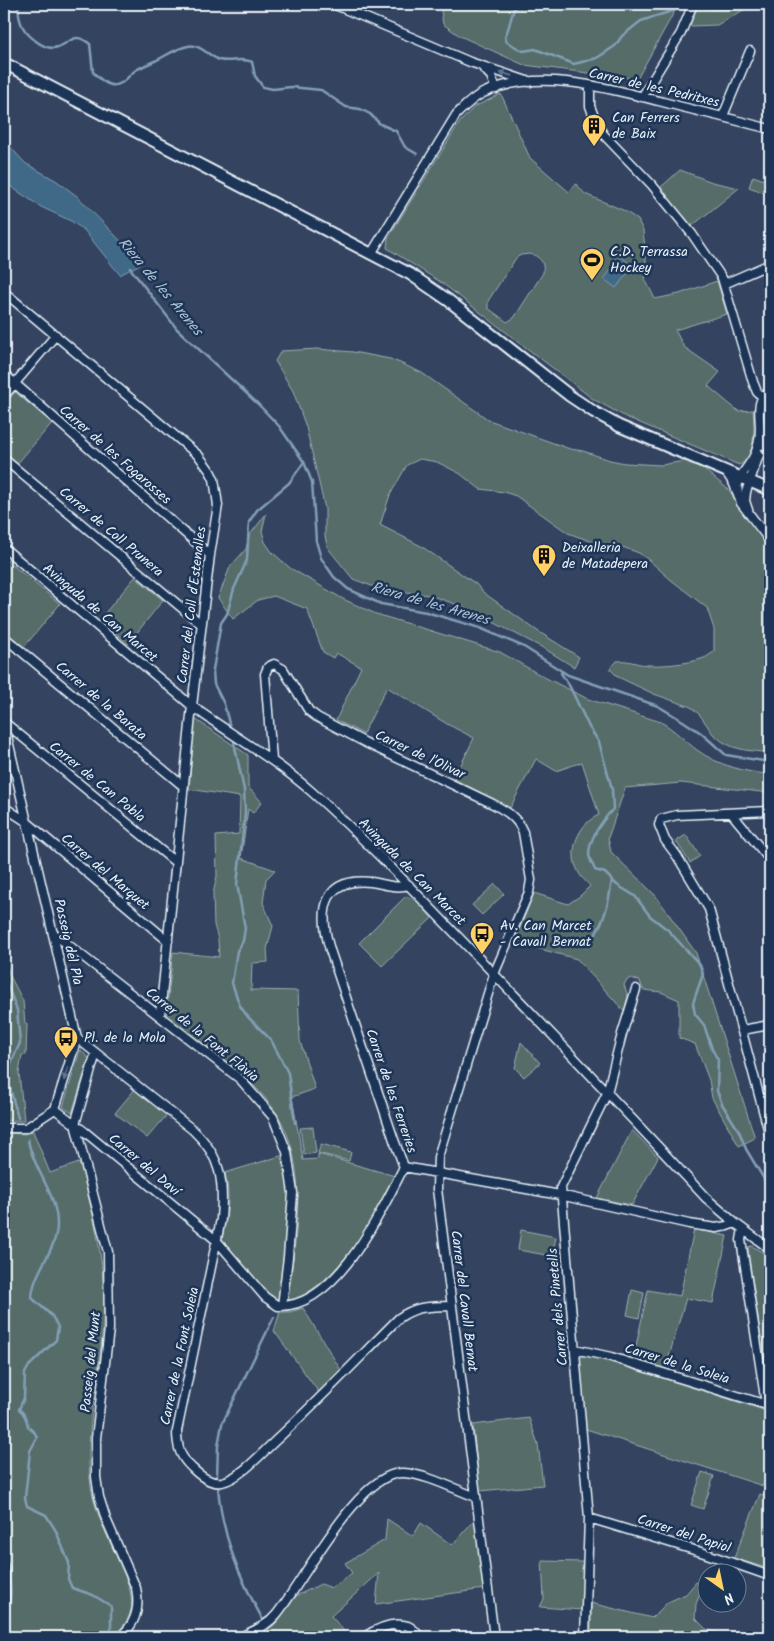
<svg xmlns="http://www.w3.org/2000/svg" width="774" height="1641" font-family="Kalam,sans-serif">
<style>
.green{fill:#546c69;stroke:#9eaeb0;fill-rule:evenodd}
.water{fill:#406988;stroke:#839fb5}
.lines{fill:none;stroke-linecap:round;stroke-linejoin:round}
.stream{stroke:#839fb5;stroke-width:2.5}
.minor-casing{stroke:#e8f1f8;stroke-width:11}
.tertiary-casing{stroke:#e8f1f8;stroke-width:14}
.minor{stroke:#1d3557;stroke-width:8}
.tertiary{stroke:#1d3557;stroke-width:10}
.oneway{fill:#64778f}
.labels{text-anchor:middle;dominant-baseline:central;stroke-width:5;stroke-linejoin:round;paint-order:stroke}
.street-label{font-size:14px;fill:#e8f1f8;stroke:#1d3557}
.poi-label{font-size:14px;fill:#e8f1f8;stroke:#1d3557;text-anchor:start}
.water-label{font-size:15px;font-style:italic;fill:#adc1d1;stroke:#1d3557}
</style>
<rect width="100%" height="100%" fill="#344360"/>
<filter id="ink" filterUnits="userSpaceOnUse"><feTurbulence type="fractalNoise" baseFrequency=".02" numOctaves="2"/><feDisplacementMap in="SourceGraphic" scale="10" xChannelSelector="R" yChannelSelector="G"/><feConvolveMatrix kernelMatrix="1 2 1 2 8 2 1 2 1" color-interpolation-filters="sRGB"/></filter>
<g filter="url(#ink)">
<path class="green" d="M442,4H670L677,7L637,79L524,65L460,36L443,24L441,11Z
M698,4H754L717,25L690,26Z
M501,94L530,158L569,192L576,184L585,194L625,211L638,220L643,231L645,248L647,273L645,279L655,299L679,294L717,281L727,314L675,330L684,347L720,372L708,386L738,411L753,410C754,425 757,457 739,465L626,417L593,399L442,283L387,248L388,238L460,122L474,107ZM530,254C540,256 545,263 543,273L514,318L507,322L488,308V301L516,258L521,255Z
M680,170L712,182L739,188L692,226L660,188Z
M753,176L770,182V195L749,187Z
M317,349L353,352L390,359L400,363L422,373L489,420L570,449L583,451L610,460L625,463L661,465L685,461L696,463L729,490L742,509L770,530V753L745,750L733,747L723,742L713,734L700,715L691,707L654,694L618,677L610,669L617,661C627,660 631,662 640,664C655,667 689,664 704,658C707,657 710,654 714,652V629L707,608L670,579L650,561L639,553L617,545L593,542L568,533L516,496L504,492L480,489L459,473L437,462L420,459L407,465L390,495L380,525L421,546L476,584L484,593L536,630L579,657L574,667L545,649L464,607L429,595L377,588L353,579L327,547L325,535V509L306,427L293,391L275,361L281,351Z
M15,392L52,423L17,464L4,453V404Z
M266,514L262,531L265,542L272,552L290,568L343,599L376,614L500,652L542,676L588,699L661,722C675,730 685,741 697,750C717,765 747,773 770,774V793L681,783L625,788L608,838L611,852L656,896L696,953L755,1138L739,1146L712,1098L709,1080L695,1044L679,1038V1000L661,992L643,990L640,981L631,978L626,981L624,985L628,996L624,1011L577,959L514,942L534,893L568,904L580,896L590,886C587,882 580,877 578,871C567,851 579,823 599,815L582,762L556,771L536,759L510,808L454,779L474,738L447,724L387,687L363,734L336,720L361,667L336,653L333,658L323,652L307,609L274,596L258,600L233,619L218,598L230,567L246,549L249,536Z
M4,558L60,604L24,647L4,630Z
M135,577L163,600L128,644L100,619Z
M195,719L248,755V787L262,802L253,813L248,809L241,858L275,870L266,879L263,903L273,926L267,949L268,962L252,963L251,990L298,991L300,1041L315,1089L292,1097L303,1160L318,1159V1154L395,1176C390,1191 381,1205 373,1218C352,1252 329,1283 293,1301L288,1299C295,1236 313,1159 270,1104C246,1072 198,1041 166,1016L173,952L219,957L218,939L214,925L213,894L217,876L216,836L239,834L240,797L189,789Z
M686,835L700,856L690,863L676,841Z
M495,884L504,894L482,915L472,905Z
M406,896L417,901L432,918L382,966L359,943Z
M4,948L9,974L23,1001L25,1024H27L26,1055H22L19,1073L24,1120L22,1121L4,1120Z
M521,1042L540,1063L524,1077L515,1068Z
M80,1050L89,1058L72,1113L63,1107Z
M135,1089L167,1115L147,1138L115,1113Z
M313,1127L316,1153L304,1155L300,1128Z
M632,1130L658,1157L632,1205L597,1198Z
M33,1131L50,1173L79,1163C83,1172 85,1183 87,1192C99,1236 106,1278 103,1323C100,1375 85,1426 90,1478C93,1515 114,1547 127,1581C136,1606 132,1620 112,1637H7L11,1591L10,1571L4,1536V1133L23,1134Z
M321,1144L351,1152L349,1161L318,1153Z
M284,1155L289,1189L288,1209L280,1295L279,1298L276,1300H273L222,1239C227,1216 231,1196 225,1173Z
M694,1229L727,1236L713,1303L686,1298L665,1370L633,1360L648,1290L680,1296Z
M521,1230L556,1237L552,1256L518,1250Z
M752,1246L770,1257V1398L749,1257L748,1247Z
M632,1290L644,1293L639,1318L627,1315Z
M303,1308L342,1372L320,1394L274,1331L280,1312H290Z
M590,1355L770,1412V1459L763,1486L586,1429L579,1359L583,1356Z
M529,1418L538,1444L543,1485L480,1491L473,1425Z
M702,1472L714,1476L703,1509L691,1505Z
M760,1494L770,1498V1556L766,1568L734,1558Z
M387,1519L413,1536L421,1523L452,1545L475,1519L484,1589L376,1604L379,1573L331,1616L349,1637H275L268,1630L277,1622L296,1596L321,1584L332,1588L352,1573L345,1563L385,1540Z
M542,1561L583,1562L582,1610L540,1607L544,1599Z
M697,1581L704,1584L696,1604L695,1618L706,1629L731,1637H596L591,1635V1603L652,1618L668,1602L686,1594Z"/>
<path class="water" d="M4,140L25,163L57,181L77,196L142,263L120,275L84,230L71,221L41,207L4,182Z
M621,257L633,266L616,288L604,279Z"/>
<g class="lines">
<path class="stream" d="M18,4C19,9 18,14 20,20C23,33 44,52 58,47C72,42 74,31 90,44L93,72C98,77 104,84 111,85C123,87 128,75 136,70C143,66 150,63 157,60C167,55 177,48 188,46C199,43 209,56 219,60C230,63 241,57 252,62L255,76L263,87L273,89L291,87L321,90L346,107L360,109L370,114L380,124L396,131L405,147L417,154
M516,4C511,15 510,26 505,37L507,42L523,51L535,49L574,64L597,58L615,46L622,36L641,21L675,10
M705,8L730,9L738,4
M130,268L177,329L258,404L279,426L304,462L312,482L316,541L321,558L334,577L348,589L381,604L426,612L480,628L524,647L568,675L658,706L683,721L701,733L726,755L770,762
M561,673L570,687L589,727L599,742L612,789L613,809C602,821 589,838 589,855C590,860 593,865 595,870L605,873L617,885L635,896L650,916L668,930L700,965L703,974L693,1003L695,1014L704,1025L712,1049L718,1060L717,1091L722,1104L739,1131L746,1149L764,1179L770,1201
M230,727L224,704L214,684L213,670L221,623L227,614L234,589L247,560L249,522L257,510L289,483L304,462
M234,742L244,790L245,813L237,884L245,928L243,941L237,951L232,983L240,1006L248,1017L271,1040L281,1059L288,1073L295,1123
M589,945C604,922 608,908 612,880
M4,977L17,1010L20,1043L11,1063L9,1084L18,1118
M28,1140C33,1170 58,1194 57,1226C56,1252 33,1271 32,1298L52,1316L58,1327L56,1340L29,1366L25,1373L24,1398L19,1409C25,1414 27,1419 28,1427L35,1433L37,1438L30,1451L25,1498L27,1506L46,1515L56,1531L69,1563L68,1579L72,1588L93,1595L111,1606V1629
M217,1476L218,1446L222,1424L274,1317
M218,1487C222,1536 239,1577 263,1620"/>
<defs>
<path id="minor" d="M333,4L470,62L530,82
M483,68L491,76L496,89
M590,86V106L596,122L603,134L652,185L692,234L722,278L753,382L757,392L763,397
M642,97L681,33L693,4
M723,116L750,51
M371,254L456,115C464,107 472,98 483,93C537,68 604,87 659,101C696,111 733,119 770,129
M724,284L770,264
M4,292L199,456L210,471L214,479L218,505L210,555L192,706L160,1015
M4,374L210,555
M4,396L56,335
M763,445L770,418
M4,459L201,624
M726,472L734,484L741,503L770,541
M738,493C735,478 746,471 753,458C758,449 760,439 760,428C760,419 757,404 763,397L770,396
M749,513L745,501L746,492L759,455
M4,548L192,706C231,735 275,759 312,792C367,841 418,895 470,949C549,1031 628,1114 706,1198L735,1223L770,1249
M4,637L183,786
M4,722L175,862
M4,723L77,1038L55,1109L26,1128H4
M272,760L265,674L268,667L274,664L283,669L309,711L317,717L366,743L493,804C506,811 517,817 523,832L531,880L529,892L494,974L438,1157L437,1189L494,1637
M4,807L27,822L168,941
M770,811L677,815L661,819L659,825L665,840L677,856L709,909L770,1136
M732,814L770,860
M53,933L240,1079L273,1117L287,1152L293,1193L288,1257L282,1306
M742,1030L770,1025
M77,1038L193,1130C222,1157 224,1182 221,1219L177,1431C177,1447 180,1457 192,1468C200,1476 211,1484 222,1482C240,1478 261,1454 274,1442C317,1402 357,1360 399,1318C418,1305 430,1307 452,1306
M96,1053L75,1124L108,1252L109,1329L96,1438V1477L99,1497L106,1519L136,1588C140,1607 136,1624 120,1637
M55,1109L85,1132L217,1241L265,1297L278,1306C337,1308 381,1211 404,1167
M404,1167L394,1140L330,950C319,913 321,877 371,882C385,884 395,889 409,885
M404,1167L560,1195L689,1224L716,1228L727,1226L735,1223
M743,1229L741,1240L766,1404
M575,1349L611,1357L770,1406
M589,1518L704,1553L770,1576
M4,1567L5,1596L4,1612
M241,1637C254,1630 266,1627 276,1615C302,1584 359,1471 403,1473C426,1474 454,1489 476,1497
M364,1637C376,1629 393,1621 408,1626C413,1628 417,1633 420,1637
M399,1637L400,1625
M585,1637L589,1518L561,1187L607,1093L622,1034L636,989"/>
<path id="tertiary" d="M4,63L410,274L448,300L570,396L594,412L619,426L770,490"/>
</defs>
<use href="#minor" class="minor-casing"/>
<use href="#tertiary" class="tertiary-casing"/>
<use href="#minor" class="minor"/>
<use href="#tertiary" class="tertiary"/>
</g>
<defs><path id="oneway-solid" d="M-6-.8H1V-3.2L6.5 0L1 3.2V.8H-6Z" transform="scale(1.25)"/></defs>
<g class="oneway">
<use href="#oneway-solid" transform="translate(506 74) rotate(-162)"/>
<use href="#oneway-solid" transform="translate(66 1074) rotate(107)"/>
</g>
</g>
<defs>
<symbol id="building-pin" viewBox="-11 -11 22 30"><path d="M0 17L-7.5 6A9.5 9.5 0 1 1 7.5 6Z" fill="#ffd166" stroke="#1d3557"/><path d="M-4-6H4V6H1V3H-1V6H-4ZM-2.5-4.3h1.7v1.8h-1.7ZM.8-4.3h1.7v1.8H.8ZM-2.5-1h1.7V.8h-1.7ZM.8-1h1.7V.8H.8Z" fill="#111"/></symbol>
<symbol id="stadium-pin" viewBox="-11 -11 22 30"><path d="M0 17L-7.5 6A9.5 9.5 0 1 1 7.5 6Z" fill="#ffd166" stroke="#1d3557"/><path d="M0-5a6.5 5 0 1 0 0 10a6.5 5 0 1 0 0-10ZM-3.5-1.8h7v3.6h-7Z" fill="#111"/></symbol>
<symbol id="bus-pin" viewBox="-11 -11 22 30"><path d="M0 17L-7.5 6A9.5 9.5 0 1 1 7.5 6Z" fill="#ffd166" stroke="#1d3557"/><path d="M-5-6H5V4H4V6H2V4H-2V6H-4V4H-5ZM-3.5-4V0h7V-4ZM-3.5 1.2v1.5H-2V1.2ZM2 1.2v1.5H3.5V1.2Z" fill="#111"/></symbol>
</defs>
<g fill-rule="evenodd">
<use href="#building-pin" x="580" y="112" width="28" height="38"/>
<use href="#stadium-pin" x="578" y="246" width="28" height="38"/>
<use href="#building-pin" x="530" y="542" width="28" height="38"/>
<use href="#bus-pin" x="468" y="920" width="28" height="38"/>
<use href="#bus-pin" x="52" y="1024" width="28" height="38"/>
</g>
<g class="labels">
<g class="street-label">
<text transform="translate(654 88) rotate(13)">Carrer de les Pedritxes</text>
<text transform="translate(115 455) rotate(41)">Carrer de les Fogarosses</text>
<text transform="translate(111 532) rotate(40)">Carrer de Coll Prunera</text>
<text transform="translate(192 605) rotate(-83)">Carrer del Coll d'Estenalles</text>
<text transform="translate(100 613) rotate(40)">Avinguda de Can Marcet</text>
<text transform="translate(101 701) rotate(40)">Carrer de la Barata</text>
<text transform="translate(420 755) rotate(25)">Carrer de l'Olivar</text>
<text transform="translate(97 782) rotate(39)">Carrer de Can Pobla</text>
<text transform="translate(105 872) rotate(40)">Carrer del Marquet</text>
<text transform="translate(412 872) rotate(45)">Avinguda de Can Marcet</text>
<text transform="translate(68 942) rotate(77)">Passeig del Pla</text>
<text transform="translate(202 1035) rotate(39)">Carrer de la Font Flàvia</text>
<text transform="translate(391 1091) rotate(71)">Carrer de les Ferreries</text>
<text transform="translate(144 1165) rotate(40)">Carrer del Daví</text>
<text transform="translate(464 1301) rotate(83)">Carrer del Cavall Bernat</text>
<text transform="translate(558 1307) rotate(-95)">Carrer dels Pinetells</text>
<text transform="translate(180 1356) rotate(-78)">Carrer de la Font Soleia</text>
<text transform="translate(91 1362) rotate(-84)">Passeig del Munt</text>
<text transform="translate(677 1364) rotate(17)">Carrer de la Soleia</text>
<text transform="translate(684 1534) rotate(18)">Carrer del Papiol</text>
</g>
<g class="poi-label">
<text x="612" y="118">Can Ferrers<tspan x="612" dy="16">de Baix</tspan></text>
<text x="610" y="252">C.D. Terrassa<tspan x="610" dy="16">Hockey</tspan></text>
<text x="562" y="548">Deixalleria<tspan x="562" dy="16">de Matadepera</tspan></text>
<text x="500" y="926">Av. Can Marcet<tspan x="500" dy="16">- Cavall Bernat</tspan></text>
<text x="84" y="1038">Pl. de la Mola</text>
</g>
<g class="water-label">
<text transform="translate(160 287) rotate(50)">Riera de les Arenes</text>
<text transform="translate(430 604) rotate(16)">Riera de les Arenes</text>
</g>
</g>
<rect width="774" height="1641" fill="none" stroke="#1d3557" stroke-width="20"/>
<rect x="10" y="10" width="754" height="1621" fill="none" stroke="#e8f1f8" stroke-width="2" filter="url(#ink)"/>
<g transform="translate(722 1588) rotate(147)"><circle r="24" fill="#1d3557" stroke="#6e8097"/>
<path d="M0-4L9 19L0 12L-9 19Z" fill="#ffd166"/>
<text y="-8" font-size="14" font-weight="bold" text-anchor="middle" fill="#e8f1f8">N</text>
</g>
</svg>
